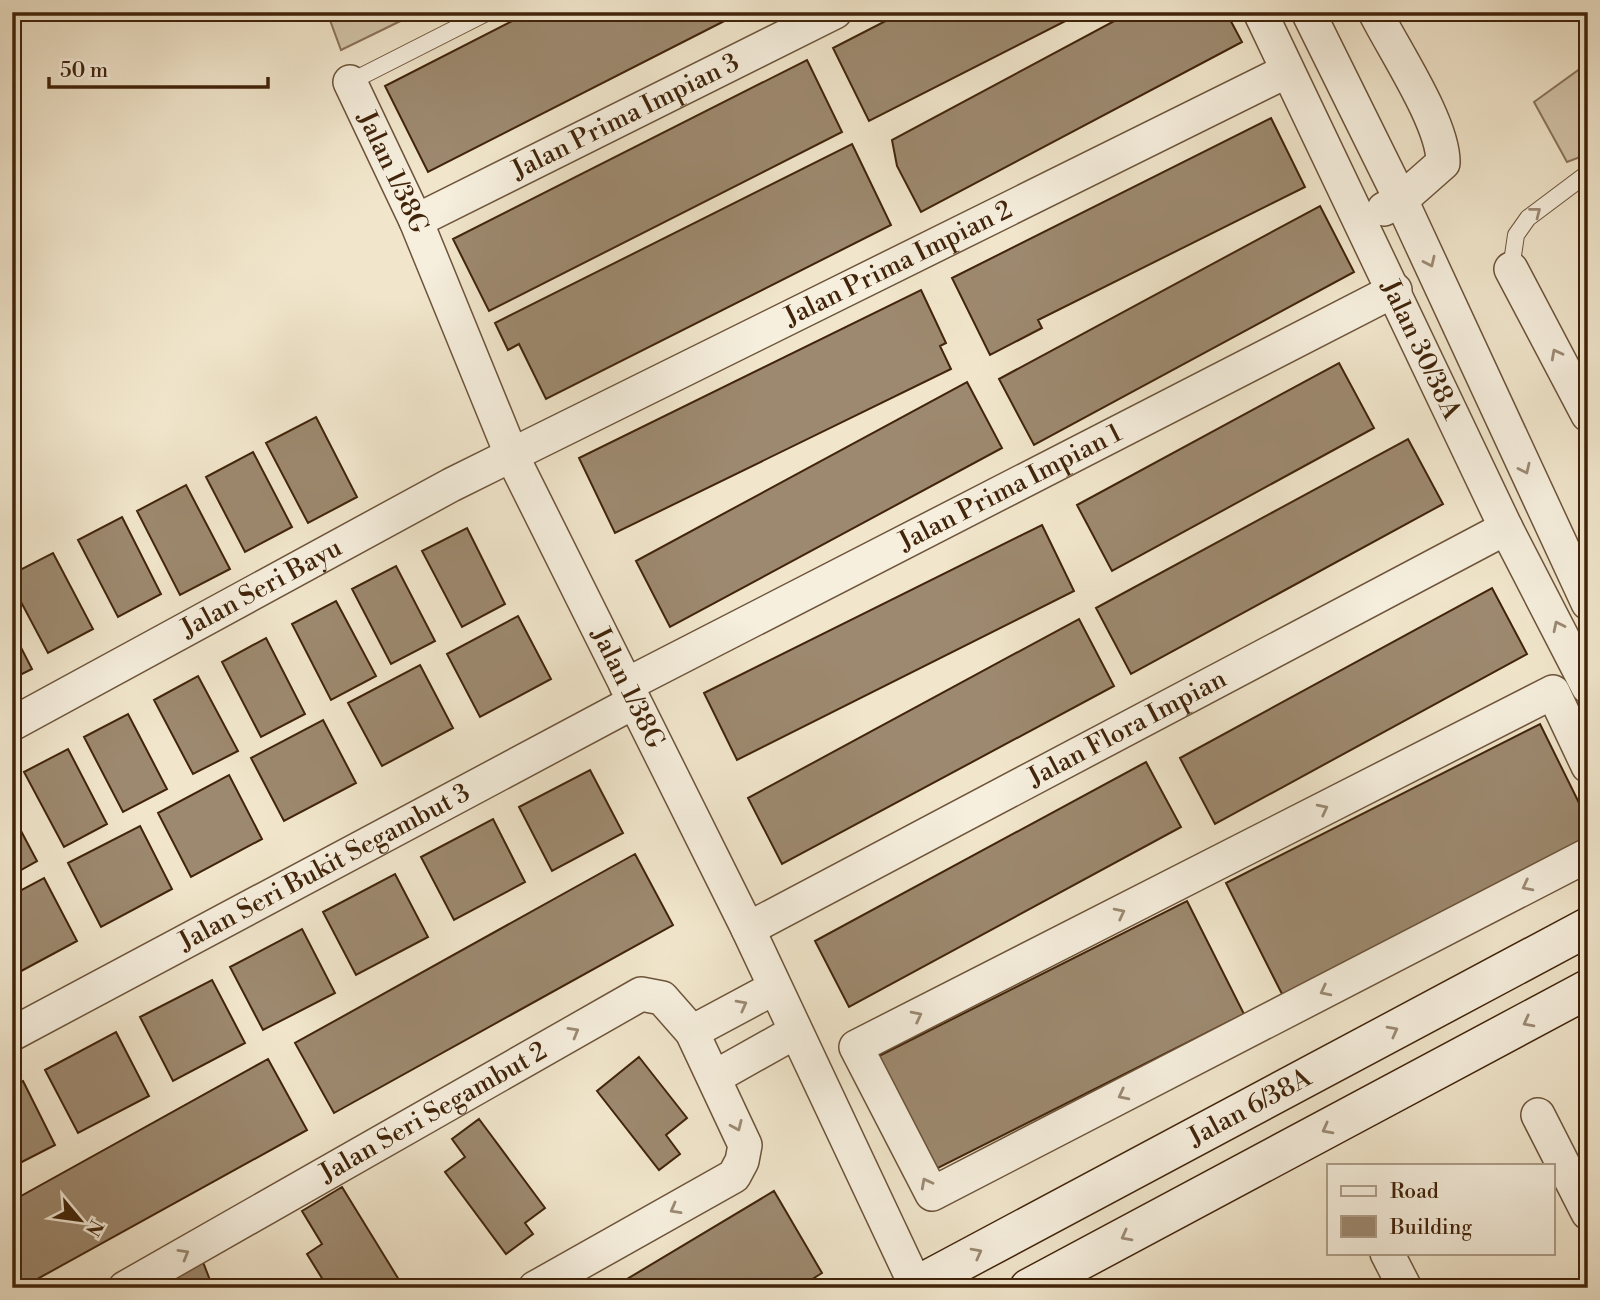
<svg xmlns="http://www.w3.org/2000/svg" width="1600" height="1300" font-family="'Libre Bodoni',serif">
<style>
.green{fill:#d3c5ab;stroke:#8a745a;stroke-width:2}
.building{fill:#9d896f;stroke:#41240a;stroke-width:2}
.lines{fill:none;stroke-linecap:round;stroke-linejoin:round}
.lane-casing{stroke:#6d543a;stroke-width:18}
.street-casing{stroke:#6d543a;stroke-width:36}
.secondary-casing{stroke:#41240a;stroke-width:41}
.lane{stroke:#f6efde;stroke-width:16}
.street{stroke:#f6efde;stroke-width:33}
.secondary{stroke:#f6efde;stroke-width:38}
.oneway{stroke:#9c8a74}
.labels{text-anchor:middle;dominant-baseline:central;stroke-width:5;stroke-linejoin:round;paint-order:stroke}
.street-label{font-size:26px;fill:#41240a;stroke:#f6efde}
</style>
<rect width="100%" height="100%" fill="#f1e6cc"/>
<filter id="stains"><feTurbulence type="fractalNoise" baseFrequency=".00286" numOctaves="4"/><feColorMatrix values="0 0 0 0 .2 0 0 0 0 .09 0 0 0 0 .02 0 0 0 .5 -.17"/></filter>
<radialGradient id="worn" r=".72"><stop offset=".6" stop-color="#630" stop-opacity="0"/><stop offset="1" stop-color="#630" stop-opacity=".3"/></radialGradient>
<path class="green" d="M327,12H419L341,50Z
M1588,63V154L1567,162L1534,102Z"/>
<path class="building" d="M530,12H742L428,172L385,86Z
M903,12H1083L869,121L833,48Z
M1131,12H1226L1242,42L921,212L897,166L892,140Z
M807,60L842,132L489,311L453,239Z
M1271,118L1305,187L1038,320L1042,328L990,355L952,278Z
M852,144L891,225L546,399L519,344L508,350L495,323Z
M1320,206L1354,272L1034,445L999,379Z
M921,290L946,343L940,346L951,369L615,533L579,458Z
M1339,363L1374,428L1112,571L1077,505Z
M967,382L1002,448L670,627L636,561Z
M316,417L357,497L308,523L266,443Z
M1408,439L1443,504L1131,674L1096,608Z
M253,452L292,527L245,552L206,477Z
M186,485L230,569L180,595L137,511Z
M122,517L161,594L118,617L78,540Z
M1042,525L1074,591L737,760L704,693Z
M467,528L505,604L462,627L422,551Z
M53,553L93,629L48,653L12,585V574Z
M396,566L435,641L391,664L352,589Z
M1492,588L1527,654L1215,824L1180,758Z
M336,601L376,676L331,700L292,624Z
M518,616L551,679L480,717L447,654Z
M1079,619L1114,686L782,864L748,798Z
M12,630L32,669L12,679Z
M266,638L305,714L261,737L222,662Z
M420,665L453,728L382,766L348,703Z
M198,676L238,751L193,774L154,700Z
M128,714L167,789L123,812L84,737Z
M323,720L356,783L284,821L251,758Z
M1540,724L1588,821V842L1283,996L1226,883Z
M68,749L107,824L64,847L24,772Z
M1146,762L1181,827L849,1007L815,941Z
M590,770L623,833L552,871L519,807Z
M229,775L262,839L191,877L158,813Z
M12,814L37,861L12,875Z
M493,819L525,882L454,920L421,857Z
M140,826L172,889L101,927L68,863Z
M635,854L673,925L334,1113L295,1043Z
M395,874L428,937L356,975L323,912Z
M44,878L77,941L12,976V895Z
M1187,901L1244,1014L930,1172L873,1059Z
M302,929L335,993L263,1030L230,967Z
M212,980L245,1043L173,1081L140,1017Z
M116,1032L149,1096L78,1133L45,1070Z
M639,1057L687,1118L666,1135L680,1154L659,1170L597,1091Z
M268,1059L307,1130L21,1288H12V1201Z
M23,1081L55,1145L12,1167V1087Z
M479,1119L545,1208L525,1223L533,1234L506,1254L445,1172L465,1157L452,1139Z
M342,1187L404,1288H328L307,1254L322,1244L302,1211Z
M774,1191L822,1273L798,1288H612Z
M203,1262L213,1288H154Z"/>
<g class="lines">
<defs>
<path id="lane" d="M350,82L488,12
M1511,269L1516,235L1528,218L1588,173"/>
<g id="street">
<path id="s1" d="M1260,12L1506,528L1588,687"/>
<path d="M1308,12L1401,200L1588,603"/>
<path d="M1375,12C1394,50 1444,124 1443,163L1401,200L1384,209"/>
<path id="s2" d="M350,82L416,221L512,456L748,929L917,1288"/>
<path id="s3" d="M416,221L835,12"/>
<path d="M1511,269L1588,415"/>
<path id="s4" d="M626,685L1395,290"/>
<path id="s5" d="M12,724L451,485L1287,71"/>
<path d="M1588,766L1553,692L856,1047L932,1194L1588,855"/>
<path id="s6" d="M748,929L1506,528"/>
<path d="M692,1032L774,988"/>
<path id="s7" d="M12,1034L634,702"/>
<path d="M715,1077L795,1032"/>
<path d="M1538,1115L1588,1213"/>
<path d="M1387,1253L1405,1288"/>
<path id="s8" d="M125,1288L641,994L662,998L692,1032L745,1145L742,1161L734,1176L535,1288"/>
</g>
<g id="secondary">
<path id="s9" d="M912,1288L1588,927"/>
<path d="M1029,1288L1588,989"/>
</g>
</defs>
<use href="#lane" class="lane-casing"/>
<use href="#street" class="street-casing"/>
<use href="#secondary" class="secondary-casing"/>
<use href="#lane" class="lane"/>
<use href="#street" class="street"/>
<use href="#secondary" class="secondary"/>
</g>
<defs><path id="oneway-chevron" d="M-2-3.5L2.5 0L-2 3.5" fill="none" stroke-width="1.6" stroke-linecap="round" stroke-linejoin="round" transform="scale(1.75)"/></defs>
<g class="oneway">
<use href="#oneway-chevron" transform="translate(1536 212) rotate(-38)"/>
<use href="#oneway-chevron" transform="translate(1430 262) rotate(65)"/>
<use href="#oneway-chevron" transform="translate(1556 354) rotate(-118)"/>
<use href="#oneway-chevron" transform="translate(1525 469) rotate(65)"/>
<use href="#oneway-chevron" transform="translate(1558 626) rotate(-116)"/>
<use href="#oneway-chevron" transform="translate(1323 809) rotate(-27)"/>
<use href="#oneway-chevron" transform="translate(1527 886) rotate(153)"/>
<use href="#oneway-chevron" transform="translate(1120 913) rotate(-27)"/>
<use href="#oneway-chevron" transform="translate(1325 991) rotate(153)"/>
<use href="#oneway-chevron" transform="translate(742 1005) rotate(-28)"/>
<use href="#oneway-chevron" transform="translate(917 1016) rotate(-27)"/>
<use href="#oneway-chevron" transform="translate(1528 1022) rotate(152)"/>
<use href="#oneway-chevron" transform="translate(1393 1031) rotate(-28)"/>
<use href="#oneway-chevron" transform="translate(574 1032) rotate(-30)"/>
<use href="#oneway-chevron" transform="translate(1123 1095) rotate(153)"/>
<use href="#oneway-chevron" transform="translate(737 1126) rotate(66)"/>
<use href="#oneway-chevron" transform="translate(1327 1129) rotate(152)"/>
<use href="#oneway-chevron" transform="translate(926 1183) rotate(-118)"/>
<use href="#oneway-chevron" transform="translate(675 1209) rotate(151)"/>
<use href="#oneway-chevron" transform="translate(1126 1236) rotate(152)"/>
<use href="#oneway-chevron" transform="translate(977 1253) rotate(-28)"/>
<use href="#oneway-chevron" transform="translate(184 1254) rotate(-30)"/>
</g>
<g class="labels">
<g class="street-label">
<text stroke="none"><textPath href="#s3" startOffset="234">Jalan Prima Impian 3</textPath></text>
<text stroke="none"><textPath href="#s2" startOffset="100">Jalan 1/38G</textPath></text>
<text stroke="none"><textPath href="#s5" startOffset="999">Jalan Prima Impian 2</textPath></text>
<text stroke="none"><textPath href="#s1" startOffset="374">Jalan 30/38A</textPath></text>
<text stroke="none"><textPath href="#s4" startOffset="432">Jalan Prima Impian 1</textPath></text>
<text stroke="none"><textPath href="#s5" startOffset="284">Jalan Seri Bayu</textPath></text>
<text stroke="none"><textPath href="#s2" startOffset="667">Jalan 1/38G</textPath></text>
<text stroke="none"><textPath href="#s6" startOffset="429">Jalan Flora Impian</textPath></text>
<text stroke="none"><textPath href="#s7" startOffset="354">Jalan Seri Bukit Segambut 3</textPath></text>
<text stroke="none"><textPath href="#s9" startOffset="383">Jalan 6/38A</textPath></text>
<text stroke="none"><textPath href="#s8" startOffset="355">Jalan Seri Segambut 2</textPath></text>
</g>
</g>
<rect width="1600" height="1300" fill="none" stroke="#f1e6cc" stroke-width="42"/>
<rect x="14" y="14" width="1572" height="1272" fill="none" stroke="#41240a" stroke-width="3.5"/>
<rect x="21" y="21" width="1558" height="1258" fill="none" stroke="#41240a" stroke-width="2"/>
<rect x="1327" y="1164" width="228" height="91" fill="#f6efde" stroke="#ae9e89" stroke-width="2"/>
<rect x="1341" y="1186" width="35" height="10" fill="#f6efde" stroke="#ae9e89" stroke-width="2"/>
<text x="1390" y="1198" font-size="21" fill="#41240a">Road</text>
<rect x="1341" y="1216" width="35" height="21" fill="#9d896f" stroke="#ae9e89" stroke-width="2"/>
<text x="1390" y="1234" font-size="21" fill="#41240a">Building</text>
<g transform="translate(80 1220) rotate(119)" stroke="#f6efde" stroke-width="5" paint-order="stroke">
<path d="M0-5L12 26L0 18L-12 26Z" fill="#41240a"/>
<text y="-10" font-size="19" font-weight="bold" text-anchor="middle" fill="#41240a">N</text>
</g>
<path d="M49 77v10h219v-10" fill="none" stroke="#41240a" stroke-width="3.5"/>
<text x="60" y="77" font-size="21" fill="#41240a" stroke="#f6efde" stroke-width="5" paint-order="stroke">50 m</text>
<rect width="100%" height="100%" filter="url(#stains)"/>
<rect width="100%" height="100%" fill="url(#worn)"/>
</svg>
